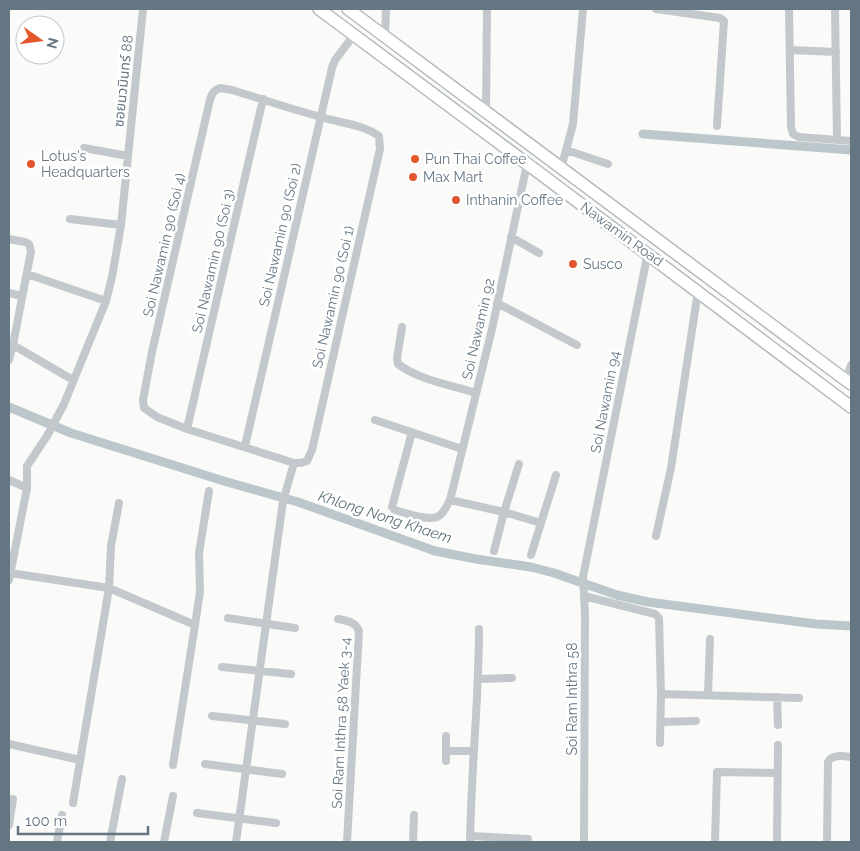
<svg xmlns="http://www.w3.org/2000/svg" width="860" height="851" font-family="Raleway,'Noto Sans Thai',sans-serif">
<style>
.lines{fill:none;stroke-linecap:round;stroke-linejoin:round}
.canal{stroke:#bbc7cb;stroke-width:9}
.secondary-casing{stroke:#b3babf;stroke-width:14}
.minor{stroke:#c3c8cc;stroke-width:8}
.secondary{stroke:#fff;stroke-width:11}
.poi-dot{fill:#e4572e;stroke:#fff;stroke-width:2}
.labels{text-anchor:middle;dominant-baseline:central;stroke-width:5;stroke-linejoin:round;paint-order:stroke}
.street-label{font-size:14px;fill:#657683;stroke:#fff}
.poi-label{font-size:14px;fill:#657683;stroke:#fff;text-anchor:start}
.water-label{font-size:15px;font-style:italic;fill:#60757c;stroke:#fff}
</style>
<rect width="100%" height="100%" fill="#fafaf8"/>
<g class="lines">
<path class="canal" d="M643,134L851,150
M9,407L71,433L227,482L298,502L435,551L476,559L531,567L554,573L617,595L648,602L816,624L851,626"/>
<defs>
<path id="secondary" d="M319,9C497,141 674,273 851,407
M348,9L851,384"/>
</defs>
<use href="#secondary" class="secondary-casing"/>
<path class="minor" d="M656,9L720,18L724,21L717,126
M789,9L791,127L793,134L799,137L851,141
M835,9L837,140
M385,37L386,9
M790,50L836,52
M220,88L232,90C261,99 291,109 321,117C340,123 362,124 379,136L380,149L312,450L307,461L301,463H294L187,429L157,417L144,408L143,400L152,352L209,104C211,96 212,91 220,88Z
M486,113L487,9
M84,148L128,156
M566,150L608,164
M561,169L573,124L583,9
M70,219L121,225
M511,237L539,253
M9,239L25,242L29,244L31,251L13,345
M27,274L106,301
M9,293L22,296
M497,303L577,345
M402,327L397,358L398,364C419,380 451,385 476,393
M9,360L13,345L73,380
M846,380L851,365
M375,420L462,449
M187,429L263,99
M412,432L392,507L395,510C405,513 430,522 439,516C444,513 447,505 450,500L492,329L527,164
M245,446L332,68L335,60L354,35
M9,480L27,488
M450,500L504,512L541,523
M656,536L671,468L698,291
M494,551L504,512L519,464
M531,555L556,475
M10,573L109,588L195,625
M9,580L27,488V466L47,436L64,404L106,301L112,277L121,225L143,9
M584,596L655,614L659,618L661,694L660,743
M228,618L295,628
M338,619C347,621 355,621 359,631L347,842
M222,667L291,674
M479,679L512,678
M661,694L799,698
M708,695L710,639
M777,697L778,725
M212,716L285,724
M661,722L696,721
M446,736V761
M9,744L80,760
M446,751H473
M205,764L282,774
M173,765L195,625L200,592L199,553L209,491
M73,803L109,588L111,546L119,503
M197,813L276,823
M9,825L13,799
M471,836L528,839
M57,842L62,815
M110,842L122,779
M164,842L173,796
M236,842L283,501L294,463
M413,842L414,815
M470,842C471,771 479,700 479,629
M584,842L585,614L583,577L648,252
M715,842L717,772L777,773
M777,842L778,745
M827,842L828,762C832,754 843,756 851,757"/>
<use href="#secondary" class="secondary"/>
</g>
<g class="poi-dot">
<circle cx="415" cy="159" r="5"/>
<circle cx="31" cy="164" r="5"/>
<circle cx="413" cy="177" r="5"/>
<circle cx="456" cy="200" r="5"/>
<circle cx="573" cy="264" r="5"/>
</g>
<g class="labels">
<g class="street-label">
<text transform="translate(123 81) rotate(-84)">ซอยนวมินทร์ 88</text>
<text transform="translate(622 234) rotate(36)">Nawamin Road</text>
<text transform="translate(280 235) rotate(-77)">Soi Nawamin 90 (Soi 2)</text>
<text transform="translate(164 245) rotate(-77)">Soi Nawamin 90 (Soi 4)</text>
<text transform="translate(213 261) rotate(-77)">Soi Nawamin 90 (Soi 3)</text>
<text transform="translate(333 297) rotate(-77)">Soi Nawamin 90 (Soi 1)</text>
<text transform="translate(478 329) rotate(-77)">Soi Nawamin 92</text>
<text transform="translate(605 402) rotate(-79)">Soi Nawamin 94</text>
<text transform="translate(572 699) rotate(-90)">Soi Ram Inthra 58</text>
<text transform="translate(341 723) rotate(-87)">Soi Ram Inthra 58 Yaek 3-4</text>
</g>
<g class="poi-label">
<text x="41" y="156">Lotus's<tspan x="41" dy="16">Headquarters</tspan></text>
<text x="425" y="159">Pun Thai Coffee</text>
<text x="423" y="177">Max Mart</text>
<text x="466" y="200">Inthanin Coffee</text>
<text x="583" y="264">Susco</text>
</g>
<g class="water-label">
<text transform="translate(385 517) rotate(18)">Khlong Nong Khaem</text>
</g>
</g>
<rect width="860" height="851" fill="none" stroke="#657683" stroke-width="20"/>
<g transform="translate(40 40) rotate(104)"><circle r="24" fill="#ffffff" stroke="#c1c8cd"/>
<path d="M0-4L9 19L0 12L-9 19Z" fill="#e4572e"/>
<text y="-8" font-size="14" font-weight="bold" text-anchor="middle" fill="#657683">N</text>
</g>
<path d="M18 826v8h130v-8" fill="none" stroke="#657683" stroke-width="2.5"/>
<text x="25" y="826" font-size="15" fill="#657683" stroke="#ffffff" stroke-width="4" paint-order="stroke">100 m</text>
</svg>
